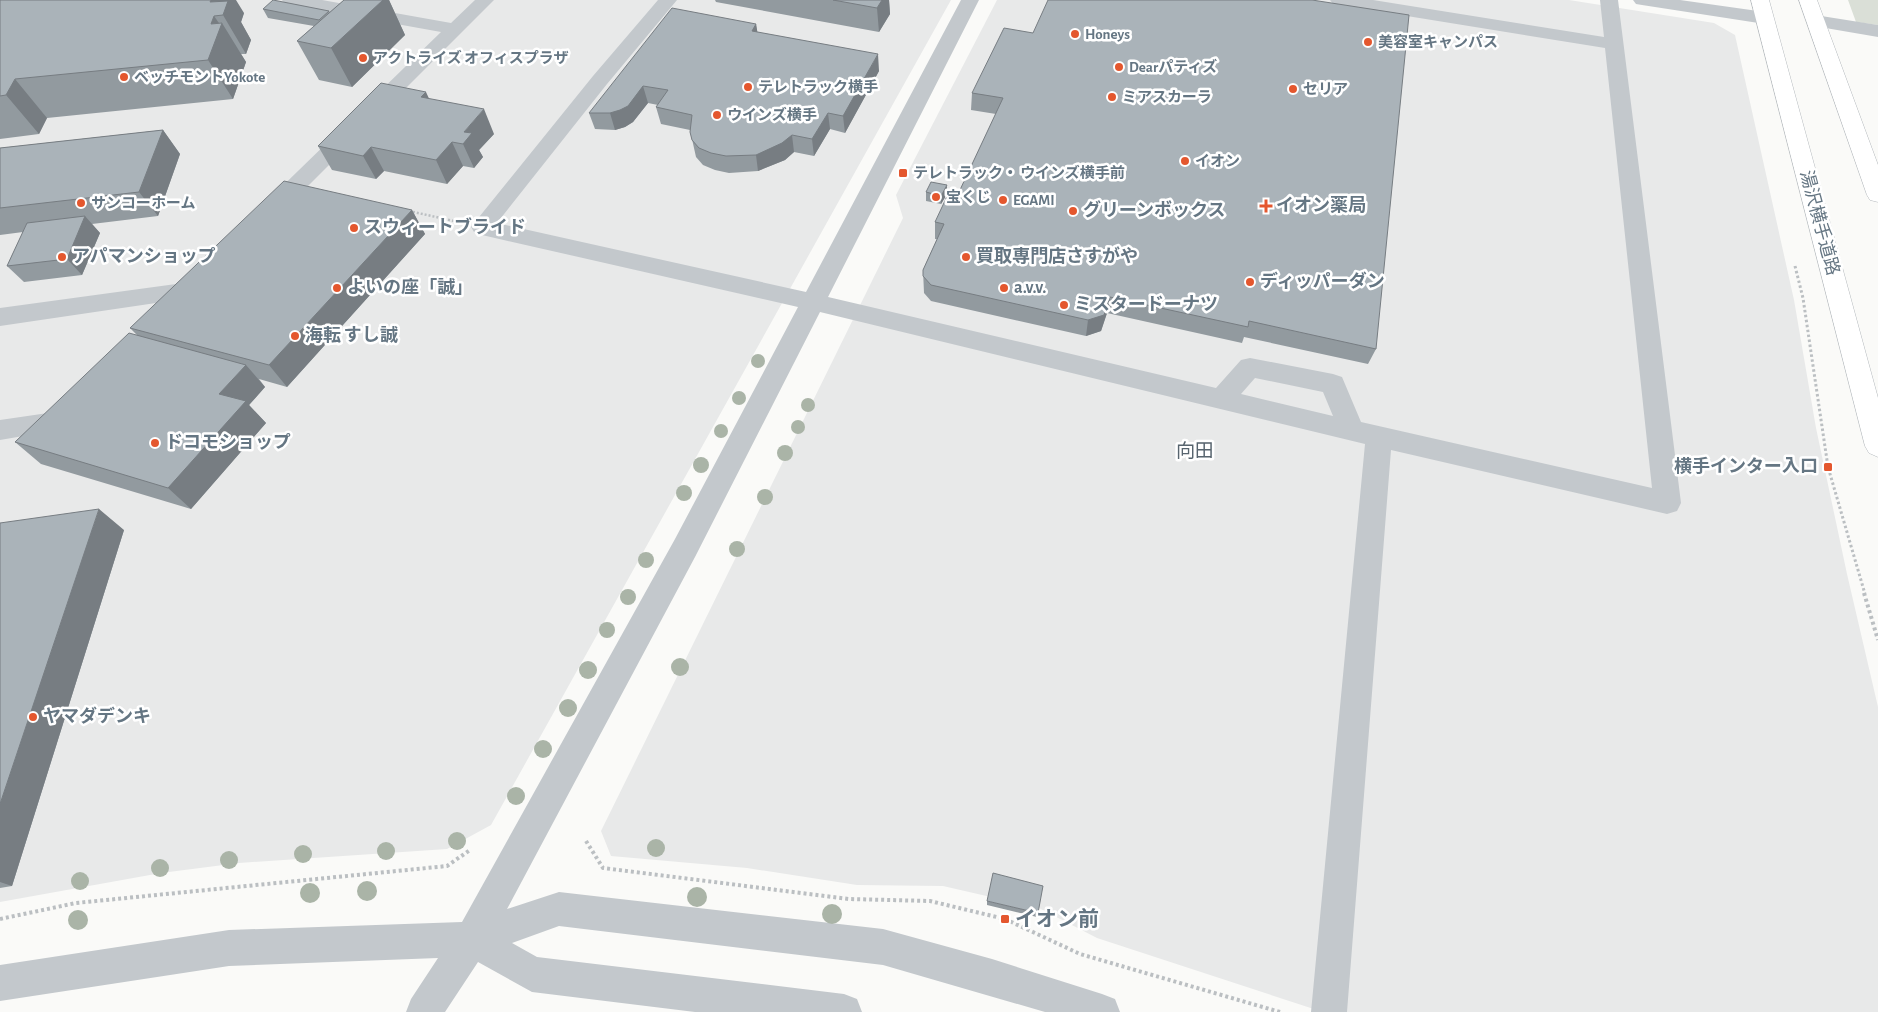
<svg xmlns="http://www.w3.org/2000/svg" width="1878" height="1012" font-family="'Alegreya Sans','Noto Sans JP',sans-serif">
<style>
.built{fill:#e8e9e9}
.green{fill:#dadfd7}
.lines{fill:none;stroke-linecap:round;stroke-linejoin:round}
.highway-casing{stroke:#b4b9bd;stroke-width:1}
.path-far2{stroke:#bbbfc2;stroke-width:2.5;stroke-dasharray:2 2;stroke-linecap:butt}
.path-far1{stroke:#bbbfc2;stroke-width:3;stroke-dasharray:2.5 2.5;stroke-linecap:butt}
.path{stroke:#bbbfc2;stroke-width:4;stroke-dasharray:3 3;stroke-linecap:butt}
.minor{fill:#c3c8cc;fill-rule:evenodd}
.highway{fill:#fff;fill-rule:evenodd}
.tree{fill:#aab4a7}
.wall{fill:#929a9f}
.shaded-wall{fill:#777d82}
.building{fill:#aab3b9;stroke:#777d82}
.poi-dot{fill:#e4572e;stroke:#fff;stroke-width:2}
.labels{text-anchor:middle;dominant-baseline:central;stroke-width:5;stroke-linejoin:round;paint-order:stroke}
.far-poi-label{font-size:15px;font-weight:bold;fill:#657683;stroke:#fff;text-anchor:start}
.poi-label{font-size:18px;font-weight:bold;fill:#657683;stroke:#fff;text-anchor:start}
.street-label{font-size:18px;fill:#657683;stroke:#fff}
.neighbourhood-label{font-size:19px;fill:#57646e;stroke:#fff}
.near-poi-label{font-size:21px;font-weight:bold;fill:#657683;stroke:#fff;text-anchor:start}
</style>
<rect width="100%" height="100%" fill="#fafaf8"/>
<path class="built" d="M25,0H951L491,825L447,849L239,863L161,873L0,902V44Z
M997,0H1569L1714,23L1735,35L1794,300L1816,428L1847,574L1878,707V1012H1323L1097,938L1039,908L943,886L857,885L747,868L611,856L601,831L903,218L896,195Z"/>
<path class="green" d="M1848,0H1878V25L1856,22Z"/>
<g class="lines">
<defs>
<path id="highway" d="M1751,0H1769L1878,398V457L1869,453L1865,446Z
M1799,0H1817L1878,165V202L1870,200L1867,195Z"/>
</defs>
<use href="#highway" class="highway-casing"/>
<path class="path-far2" d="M409,211L454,221"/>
<path class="path-far1" d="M1795,266L1803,298L1828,467L1865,594"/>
<path class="path" d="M1864,593L1878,640
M586,841L603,868L849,899L930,901L1005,919L1080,954L1280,1012
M0,919L76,903L447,866L470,850"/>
<path class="minor" d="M282,0H322L451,23L475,0H494L279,215L271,217L263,215L260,210L263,205L441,32L291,5L285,4Z
M658,0H677L607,84L497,223L806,292L961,0H979L828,297L1216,388L1241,360L1250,358L1333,374L1342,377L1361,422L1652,488L1605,48L1339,5L1333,4L1330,0H1373L1604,37L1600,0H1618L1681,503L1677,511L1667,514L1391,450L1347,1012H1311L1365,444L820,312L695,557L507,909L559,892L883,929L992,959L1102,994L1115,999L1120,1012H1045L883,965L559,926L512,943L537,957L844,994L857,999L862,1012H695L532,992L478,962L445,1012H406L411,999L438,958L229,966L0,1001V965L229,930L462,922L675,539L798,307L482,235L474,232L471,227L593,76ZM1255,378L1323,392L1333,416L1241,394Z
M1633,0H1680L1765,12L1772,14L1774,18L1772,22L1765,24L1642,5L1636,4Z
M1815,15L1878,25V37L1808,25L1806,21L1808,17Z
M199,269L207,271L211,277C205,287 194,296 183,299L0,326V308L176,284L191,271Z
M65,402L74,405L78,412L64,429L0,440V420L48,413L56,405Z"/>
<use href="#highway" class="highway"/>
</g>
<g class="tree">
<circle cx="758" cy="361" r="7"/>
<circle cx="739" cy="398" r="7"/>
<circle cx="808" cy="405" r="7"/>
<circle cx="798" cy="427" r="7"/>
<circle cx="721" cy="431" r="7"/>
<circle cx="785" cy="453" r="8"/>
<circle cx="701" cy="465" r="8"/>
<circle cx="684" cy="493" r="8"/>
<circle cx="765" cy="497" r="8"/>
<circle cx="737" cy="549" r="8"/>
<circle cx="646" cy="560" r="8"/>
<circle cx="628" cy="597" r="8"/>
<circle cx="607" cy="630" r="8"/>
<circle cx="680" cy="667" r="9"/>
<circle cx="588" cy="670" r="9"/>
<circle cx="568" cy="708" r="9"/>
<circle cx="543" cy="749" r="9"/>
<circle cx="516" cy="796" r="9"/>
<circle cx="457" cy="841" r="9"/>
<circle cx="656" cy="848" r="9"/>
<circle cx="386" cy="851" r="9"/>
<circle cx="303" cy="854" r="9"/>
<circle cx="229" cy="860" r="9"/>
<circle cx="160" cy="868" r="9"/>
<circle cx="80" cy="881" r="9"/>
<circle cx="367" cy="891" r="10"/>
<circle cx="310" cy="893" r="10"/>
<circle cx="697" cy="897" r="10"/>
<circle cx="832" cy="914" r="10"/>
<circle cx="78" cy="920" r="10"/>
</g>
<path class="wall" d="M0,0L244,13L241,22L251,40L246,54H241L246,62L233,99L47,118L39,134L0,139Z
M344,0H389L405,35L352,87L319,80L297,41L314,26L268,18L263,9L329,11L330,12Z
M715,0H889L890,14L879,32L716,2Z
M756,24L757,32L879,71L845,133L830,129L814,156L794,152L785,160L758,171L729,173L715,170L703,165L696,157L690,130L661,124L656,107L658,105L648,103L633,122L625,127L615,130L595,129L589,113Z
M1033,33L1376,349L1368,364L1244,337L1242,343L1107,313L1101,331L1086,336L931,301L924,293L923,270L937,239H935V222L959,192L996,114L971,110L972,93Z
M163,130L180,154L158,216L92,224L100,233L82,275L24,282L7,266L23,232L0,235V148Z
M494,134L479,150L483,157L474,168L463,166L447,184L384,171L376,179L332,170L318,146Z
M926,192L947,194L941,204L926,201Z
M412,210L425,234L287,387L259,379L265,387L249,405L266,423L191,509L41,464L15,442L137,335L130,328Z
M0,523L124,530L12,886L0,888Z
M987,901L1038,913L1037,917L987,905Z"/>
<path class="shaded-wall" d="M211,0H236L244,13L241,22L251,40L246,54L223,15L210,2Z
M383,0H389L405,35L352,87L331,48Z
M882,0H889L890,14L879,32L877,8Z
M214,16L221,26L222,23L246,62L233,99L208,60L211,24Z
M756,24L759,41L752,31Z
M878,54L879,71L845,133L843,116Z
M15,79L47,118L39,134L6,95Z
M643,86L648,103L633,122L625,127L615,130L610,113Z
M426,92L437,116L421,97Z
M484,109L494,134L479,150L483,157L474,168L463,144L464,132Z
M828,113L830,129L814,156L812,139Z
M163,130L180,154L158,216L139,192Z
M792,135L794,152L785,160L758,171L756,155Z
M452,142L463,166L447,184L436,160Z
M371,147L384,171L376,179L363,156Z
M947,185V194L941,204V196Z
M412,210L425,234L287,387L269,365Z
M85,216L100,233L82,275L67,259Z
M1110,297L1107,313L1101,331L1086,336L1088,320Z
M246,365L265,387L249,405L266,423L191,509L168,488L219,394Z
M99,509L124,530L12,886L0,882V804Z"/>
<path class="building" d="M0,0H211L210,2L228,1L223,15L214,16L211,24L222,23L208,60L15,79L6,95L0,96Z
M273,0L329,11L319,20L263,9Z
M344,0H383L331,48L297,41Z
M833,0H882L877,8Z
M1048,0H1312L1409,15L1376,349L1249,321L1248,327L1110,297L1104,315L1088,320L931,285L923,276V270L944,224L935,222L950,190L959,192L1003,98L972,93L1004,28L1033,33Z
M672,8L756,24L752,31L878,54L843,116L828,113L812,139L792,135L782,143L756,155L726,156L711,153L699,148L692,140L690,132L692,115L656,107L668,90L643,86L628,106L620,110L610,113H589Z
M381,83L426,92L421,97L484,109L464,132L472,133L463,144L452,142L436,160L371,147L363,156L318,146Z
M163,130L139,192L0,208V148Z
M284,181L412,210L269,365L130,328Z
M931,182L947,185L941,196L926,192Z
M85,216L67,259L7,266L27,223Z
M129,333L246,365L219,394L246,401L168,488L15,442Z
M99,509L0,804V523Z
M993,873L1043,886L1038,913L987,901Z"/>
<g class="poi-dot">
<circle cx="1075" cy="34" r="5"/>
<circle cx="1368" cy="42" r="5"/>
<circle cx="363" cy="58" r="5"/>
<circle cx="1119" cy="67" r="5"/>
<circle cx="124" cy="77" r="5"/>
<circle cx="748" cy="87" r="5"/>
<circle cx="1293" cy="89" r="5"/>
<circle cx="1112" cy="97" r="5"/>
<circle cx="717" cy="115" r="5"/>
<circle cx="1185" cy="161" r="5"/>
<rect x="898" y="168" width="10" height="10" rx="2.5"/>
<circle cx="936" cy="197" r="5"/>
<circle cx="1003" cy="200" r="5"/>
<circle cx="81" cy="203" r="5"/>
<path d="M1263.5 198.5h5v5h5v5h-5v5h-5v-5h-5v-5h5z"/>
<circle cx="1073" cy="211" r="5"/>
<circle cx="354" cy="228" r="5"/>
<circle cx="62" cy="257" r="5"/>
<circle cx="966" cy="257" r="5"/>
<circle cx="1250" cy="282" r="5"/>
<circle cx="337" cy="288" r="5"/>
<circle cx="1004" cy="288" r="5"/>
<circle cx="1064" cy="305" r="5"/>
<circle cx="295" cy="336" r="5"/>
<circle cx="155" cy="443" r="5"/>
<rect x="1823" y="462" width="10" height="10" rx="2.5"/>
<circle cx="33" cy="717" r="5"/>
<rect x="1000" y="914" width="10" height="10" rx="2.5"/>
</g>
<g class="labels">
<g class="far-poi-label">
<text x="1085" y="34">Honeys</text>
<text x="1378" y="42">美容室キャンパス</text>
<text x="373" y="58">アクトライズ オフィスプラザ</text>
<text x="1129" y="67">Dearパティズ</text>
<text x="134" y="77">ベッチモントYokote</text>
<text x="758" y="87">テレトラック横手</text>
<text x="1303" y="89">セリア</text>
<text x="1122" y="97">ミアスカーラ</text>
<text x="727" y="115">ウインズ横手</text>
<text x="1195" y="161">イオン</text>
<text x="913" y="173">テレトラック・ ウインズ横手前</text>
<text x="946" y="197">宝くじ</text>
<text x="1013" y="200">EGAMI</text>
<text x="91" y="203">サンコーホーム</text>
</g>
<g class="poi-label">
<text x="1276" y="206">イオン薬局</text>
<text x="1083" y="211">グリーンボックス</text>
<text x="364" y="228">スウィートブライド</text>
<text x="72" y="257">アパマンショップ</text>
<text x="976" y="257">買取専門店さすがや</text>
<text x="1260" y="282">ディッパーダン</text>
<text x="347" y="288">よいの座「誠」</text>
<text x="1014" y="288">a.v.v.</text>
<text x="1074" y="305">ミスタードーナツ</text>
<text x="305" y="336">海転 すし誠</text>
<text x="165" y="443">ドコモショップ</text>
<text x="1818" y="467" text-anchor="end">横手インター入口</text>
<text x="43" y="717">ヤマダデンキ</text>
</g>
<g class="street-label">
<text transform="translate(1819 223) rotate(75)">湯沢横手道路</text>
</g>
<g class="neighbourhood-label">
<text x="1195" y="451">向田</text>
</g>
<g class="near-poi-label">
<text x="1015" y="919">イオン前</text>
</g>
</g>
</svg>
